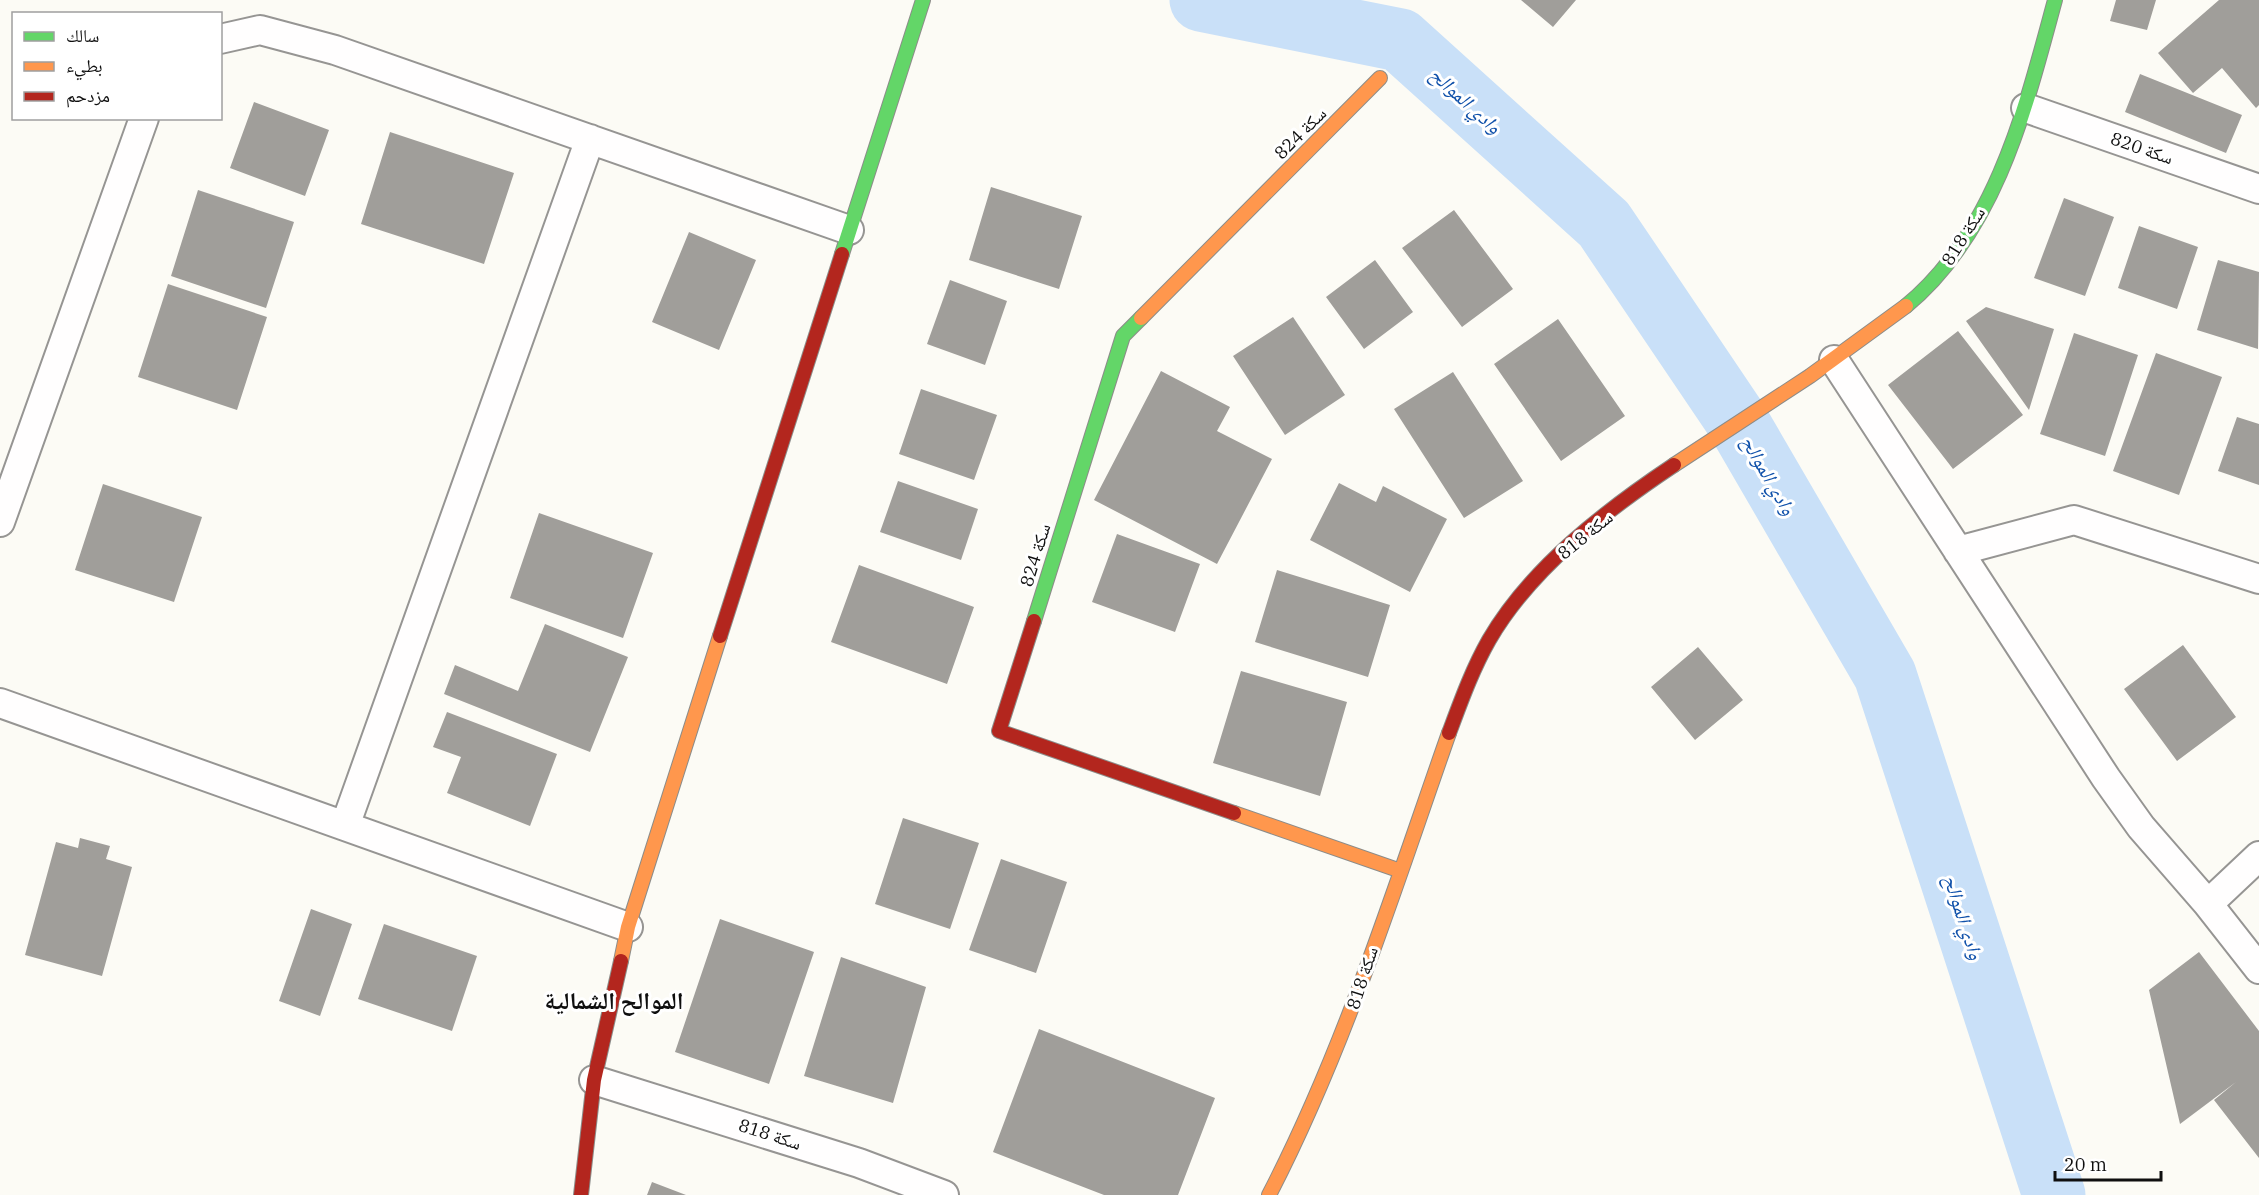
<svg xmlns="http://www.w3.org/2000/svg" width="2259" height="1195" font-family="'IBM Plex Serif','Noto Naskh Arabic',serif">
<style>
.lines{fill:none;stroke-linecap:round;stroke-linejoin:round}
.river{stroke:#c9e0f8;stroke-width:63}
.building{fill:#a09e9a}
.street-casing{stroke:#969593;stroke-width:32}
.fast-casing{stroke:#8c8c89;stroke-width:16}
.slow-casing{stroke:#8c8c89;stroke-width:16}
.jam-casing{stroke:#8c8c89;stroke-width:16}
.street{stroke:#fffefe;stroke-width:28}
.fast{stroke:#63d668;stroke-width:14}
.slow{stroke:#ff974d;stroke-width:14}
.jam{stroke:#b3261e;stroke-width:14}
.labels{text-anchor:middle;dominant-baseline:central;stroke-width:6;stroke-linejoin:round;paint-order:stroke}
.street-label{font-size:18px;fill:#0f0f0f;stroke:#fff}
.water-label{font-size:20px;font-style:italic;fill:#1051aa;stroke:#fff}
.district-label{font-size:24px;font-weight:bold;fill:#0f0f0f;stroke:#fff}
</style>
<rect width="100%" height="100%" fill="#fcfbf5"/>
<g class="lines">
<path class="river" d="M1201,0L1400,40L1604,224L1739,424L1885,675L2054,1195"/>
</g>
<path class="building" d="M1521,0H1576L1553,27Z
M2116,0H2156L2147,30L2110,21Z
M2219,0H2259V105L2256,108L2222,68L2193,93L2158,53Z
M2140,74L2242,115L2226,153L2125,112Z
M254,102L329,130L305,196L230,168Z
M390,132L514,173L484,264L361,224Z
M991,187L1082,216L1059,289L969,260Z
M198,190L294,222L266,308L171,276Z
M2064,198L2114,217L2085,296L2034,278Z
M1454,210L1513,289L1462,327L1402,248Z
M2139,226L2198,247L2177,309L2118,288Z
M689,232L756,260L719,350L652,322Z
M1375,260L1413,312L1364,349L1326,297Z
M2218,260L2259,272L2258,349L2197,330Z
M950,280L1007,301L985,365L927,344Z
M168,284L267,317L237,410L138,377Z
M1986,307L2054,329L2029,410L1966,321Z
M1293,317L1345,395L1285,435L1233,356Z
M1558,319L1625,416L1561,461L1494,364Z
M1958,331L2023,415L1953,469L1888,385Z
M2074,333L2138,355L2105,456L2040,434Z
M2156,353L2222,377L2179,495L2113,471Z
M1161,371L1230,407L1217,431L1272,459L1217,564L1094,500Z
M1453,372L1523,481L1464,518L1394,409Z
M921,389L997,415L974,480L899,454Z
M2237,417L2259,424V485L2218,471Z
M898,481L978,509L961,560L880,532Z
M1339,483L1376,502L1383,486L1447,519L1410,592L1310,540Z
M103,484L202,517L174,602L75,570Z
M539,513L653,553L623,638L510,598Z
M1117,534L1200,564L1175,632L1092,602Z
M859,565L974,607L947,684L831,642Z
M1277,570L1390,605L1368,677L1255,642Z
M545,624L628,657L590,752L444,694L455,665L518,691Z
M2183,645L2236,717L2177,761L2124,689Z
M1698,647L1743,700L1695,740L1651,687Z
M1241,671L1347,702L1320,796L1213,763Z
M447,712L557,754L530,826L447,793L461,757L433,747Z
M903,818L979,843L950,929L875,904Z
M80,838L110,846L106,859L132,867L102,976L25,955L56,842L78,848Z
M1001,859L1067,882L1036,973L969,950Z
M311,909L352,924L320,1016L279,1001Z
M720,919L814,952L769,1084L675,1052Z
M384,924L477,956L452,1031L358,999Z
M2199,952L2259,1031V1158L2214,1100L2236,1082L2180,1124L2149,990Z
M841,957L926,987L893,1103L804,1076Z
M1039,1029L1215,1098L1178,1195H1104L993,1152Z
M652,1182L686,1195H647Z"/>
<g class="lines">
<defs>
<path id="street" d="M220,39L260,30L335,50L849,230
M2026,108L2259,189
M1834,360L2106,778L2141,827L2208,904
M0,522L144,118
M1958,551L2074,520L2259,579
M0,703L628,927
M345,826L590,139
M2259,856L2208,904L2259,969
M594,1080L859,1163L944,1195"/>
<path id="fast" d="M842,254L923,0
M1906,306C1996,232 2026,107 2055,0
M1034,621L1123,336L1141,318"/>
<path id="slow" d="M1141,318L1380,78
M1674,465L1810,376L1906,306
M1234,813L1398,870
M621,961L628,927L720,636
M1269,1195C1345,1048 1394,889 1449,733"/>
<path id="jam" d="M1034,621L999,731L1234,813
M720,636L842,254
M1449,733C1461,701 1472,670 1489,640C1531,568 1605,511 1674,465
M581,1195L594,1080L621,961"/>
</defs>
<use href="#street" class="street-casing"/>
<use href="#fast" class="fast-casing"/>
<use href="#slow" class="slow-casing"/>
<use href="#jam" class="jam-casing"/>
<use href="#street" class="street"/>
<use href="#fast" class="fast"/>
<use href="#slow" class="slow"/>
<use href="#jam" class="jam"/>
</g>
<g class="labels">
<g class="street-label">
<text transform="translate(1300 133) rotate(-45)">سكة 824</text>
<text transform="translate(2142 148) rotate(19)">سكة 820</text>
<text transform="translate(1963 236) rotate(-58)">سكة 818</text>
<text transform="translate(1585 535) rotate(-39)">سكة 818</text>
<text transform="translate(1035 555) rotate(-73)">سكة 824</text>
<text transform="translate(1362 978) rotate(-72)">سكة 818</text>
<text transform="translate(770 1134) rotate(18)">سكة 818</text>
</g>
<g class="water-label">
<text transform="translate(1466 100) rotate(42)">وادي الموالح</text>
<text transform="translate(1769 475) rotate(60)">وادي الموالح</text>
<text transform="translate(1964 917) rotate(72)">وادي الموالح</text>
</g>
<g class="district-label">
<text x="614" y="1000">الموالح الشمالية</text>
</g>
</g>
<rect x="12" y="12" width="210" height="108" fill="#ffffff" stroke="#9f9f9f" stroke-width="1.5"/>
<rect x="24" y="32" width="30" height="9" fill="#63d668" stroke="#9f9f9f" stroke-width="1.5"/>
<text x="66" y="42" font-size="18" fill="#0f0f0f">سالك</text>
<rect x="24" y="62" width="30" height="9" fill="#ff974d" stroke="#9f9f9f" stroke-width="1.5"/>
<text x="66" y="72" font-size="18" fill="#0f0f0f">بطيء</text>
<rect x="24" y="92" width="30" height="9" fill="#b3261e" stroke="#9f9f9f" stroke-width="1.5"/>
<text x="66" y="102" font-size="18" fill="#0f0f0f">مزدحم</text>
<path d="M2055 1171v9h106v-9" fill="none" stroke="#0f0f0f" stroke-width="3"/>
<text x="2064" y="1171" font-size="18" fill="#0f0f0f" stroke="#ffffff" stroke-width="4.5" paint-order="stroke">20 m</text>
</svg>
